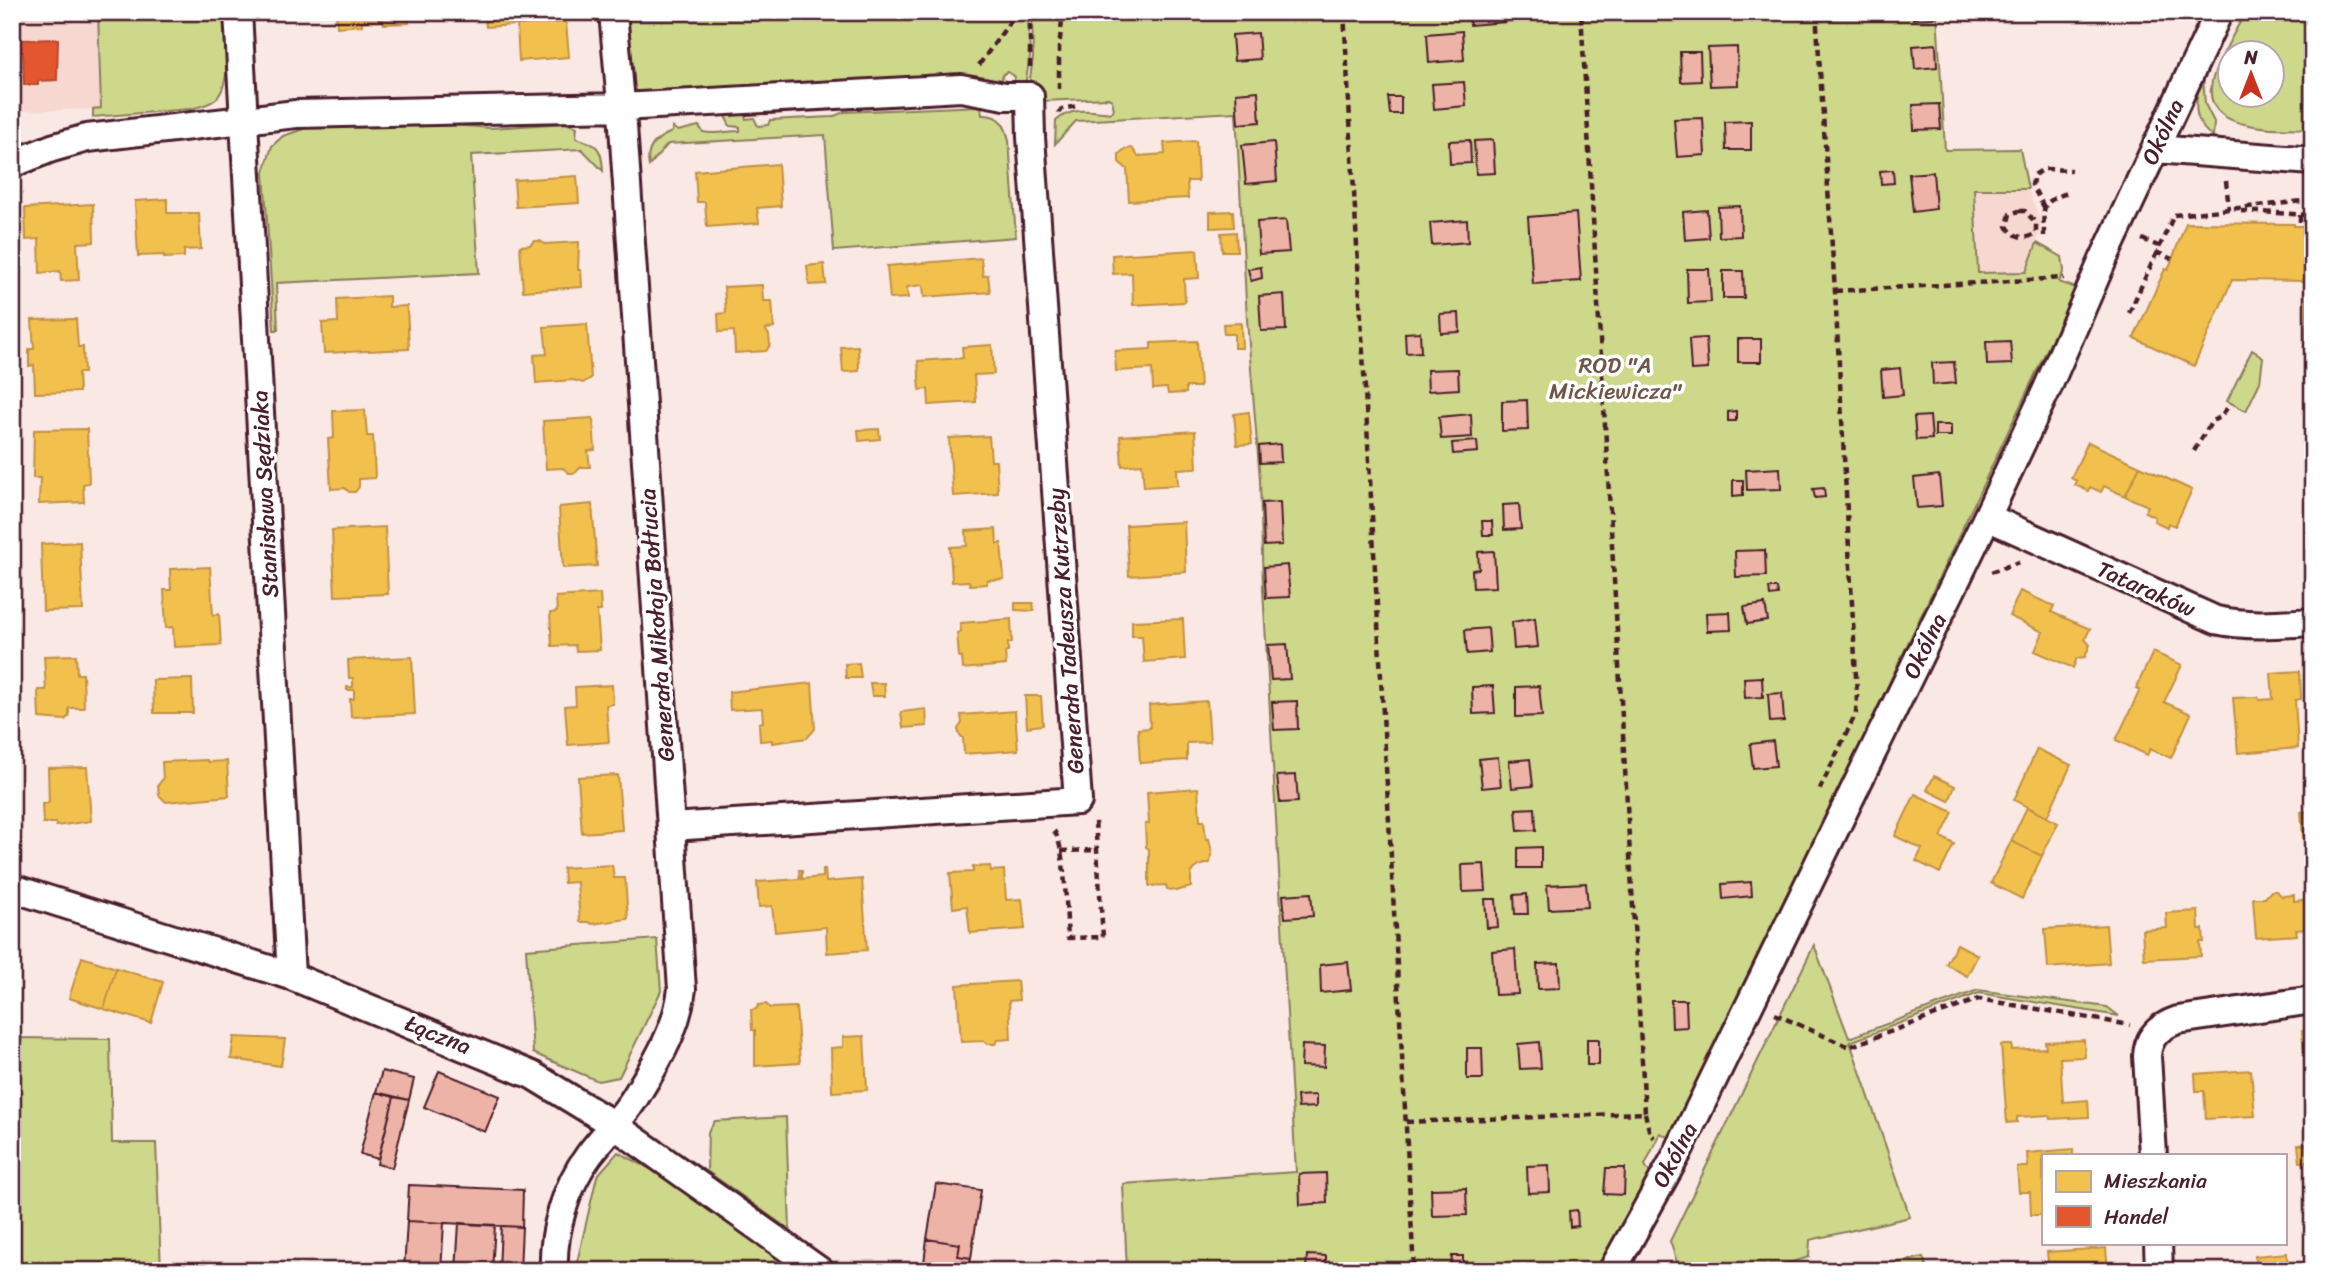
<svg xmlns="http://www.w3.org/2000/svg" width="2325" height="1283" font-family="Sriracha,sans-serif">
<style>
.built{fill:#f6d8d1}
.green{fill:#cdd88b;stroke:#8c7c5b;stroke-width:2;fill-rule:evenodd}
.homes{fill:#f2c14e;stroke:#c09044;stroke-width:2}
.shops{fill:#e4572e;stroke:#b6462d;stroke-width:2}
.building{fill:#edb3a6;stroke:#4a1f2b;stroke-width:2}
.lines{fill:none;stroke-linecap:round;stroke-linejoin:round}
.minor-casing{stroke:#4a1f2b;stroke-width:32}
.path{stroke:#4a1f2b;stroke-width:4.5;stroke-dasharray:7 5;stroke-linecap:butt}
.minor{stroke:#fff;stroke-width:26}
.labels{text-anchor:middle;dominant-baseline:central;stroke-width:7;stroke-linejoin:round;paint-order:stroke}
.street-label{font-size:23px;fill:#4a1f2b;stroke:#fff}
.park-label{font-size:23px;fill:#715648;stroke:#fff}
</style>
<rect width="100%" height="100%" fill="#fae8e4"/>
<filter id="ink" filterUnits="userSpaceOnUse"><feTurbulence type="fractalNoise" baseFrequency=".0143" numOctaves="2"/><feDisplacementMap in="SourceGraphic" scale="14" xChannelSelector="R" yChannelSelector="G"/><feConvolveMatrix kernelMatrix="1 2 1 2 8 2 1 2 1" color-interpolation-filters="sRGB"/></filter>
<g filter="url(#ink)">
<path class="built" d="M12,12H98L101,109L20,111L12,104Z
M1974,189H2028L2041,222L2037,243L2026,272L1978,274Z"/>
<path class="green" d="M98,12H224C226,34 233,82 216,99C209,105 199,107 190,109L93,117V109L101,108Z
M617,12H1028L1030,57L1025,85L1013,83L1015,77L1008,72L1003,74L1000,84L644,95L630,86Z
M1032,12H1937L1945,150L2020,149L2028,189H1974L1978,273L2026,272L2037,243L2062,257L2064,270L2059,282L2076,288L1675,1136L1668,1137L1660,1133L1645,1165L1649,1172V1182L1599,1271H1127L1123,1184L1296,1172L1263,589L1260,480L1247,320L1236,112L1076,121L1055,144L1056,121C1072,106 1091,111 1111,113L1114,109L1112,100L1108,98L1043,101L1030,96L1027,99L1033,58Z
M2245,12H2313V129C2280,127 2200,135 2212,81C2216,64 2237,29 2245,12ZM2230,52H2272V94H2230Z
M2203,76L2205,104L2214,122L2213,137C2191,122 2194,98 2203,76Z
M981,106L982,115C1000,114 1006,126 1009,141L1016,237L834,251L825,135L668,144L649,166C645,148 656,138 672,132V127L678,131L699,126L703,132C716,135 727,131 740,131V127L730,126L725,116L745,114L746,119L754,118L758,126L768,125L770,120L832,117L844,112Z
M565,123L577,127L576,138C597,144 602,147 603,171L582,149L471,155L479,273L276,283L278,330H274L264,172L272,146L283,136L310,127L438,124L491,128Z
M2252,350L2263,357L2260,382L2246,411L2227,401Z
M657,939L661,991L619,1077L598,1081L533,1053L526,949Z
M1814,945L1849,1038L1978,990L2107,1007L2119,1016L1979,993L1850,1042L1910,1217L1810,1240L1809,1257L1763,1271H1677L1679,1268L1670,1241Z
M12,1038L110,1039L112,1143H156L161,1271H12Z
M786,1117L790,1230L707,1171L708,1132L715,1121Z
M618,1152L690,1190L801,1271H575L597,1176Z
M1923,1257L1928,1271H1864Z"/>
<path class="homes" d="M336,12H424V16L408,17L409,23L384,24L383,20L362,21V25L337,27Z
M484,12H529L530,24L486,27Z
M566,22L569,57L519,61L517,25Z
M1196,141L1198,181H1187L1188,198L1129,201L1127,169L1119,162V154L1125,149L1132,148L1138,156L1165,154L1164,143Z
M778,164L781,206L757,208L759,223L707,227L705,202H697L695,171Z
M577,176L579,203L516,207L514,180Z
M167,199V213H199L201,249L184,250V257L164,258V255L138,256L135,201Z
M93,204L94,242L77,243L79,280L61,281L60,271L40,273L39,239L26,240L25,208Z
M1233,211L1234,227L1210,228V212Z
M2186,223L2294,224V226H2313V381H2304L2307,281L2232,280L2194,366L2134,338L2165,269L2168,270Z
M1236,232L1237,251H1222L1221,233Z
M534,241H540L545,244L579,242L578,270H581L582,287L523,291L520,246L530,245Z
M1197,250L1199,278L1184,279L1185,302L1133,305L1132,273L1113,274L1112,255Z
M981,258L983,276L988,275L990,292L924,297L923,285L907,287L908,298L890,299L887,266Z
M824,264L826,284L809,285L807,266Z
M762,285L763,301H772L774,328L765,329L769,335L770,345L766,351L735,353L734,331L719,332L718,314L726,313L724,287Z
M389,296V307L407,306L409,349L324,353L322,323L338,322L337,299Z
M76,319L78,347H83L84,373H78L79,392L35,393L34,365L29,366V349H34L32,320Z
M1241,323L1242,348H1234V334H1224L1223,324Z
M587,324L591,378L583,383L573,380L536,383L534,355L547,354L544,327Z
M1197,341L1200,387H1186V393L1168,394L1167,388L1153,389L1152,369L1116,371L1115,351L1151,349V343Z
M992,345L994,374L974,375L976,402L929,405L928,389L920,390L918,361L963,358L962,347Z
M858,346L859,371L843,372L841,347Z
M365,410L367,436H373L375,478L359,479V487L355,492H349L345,488L331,489L328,439L334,438L333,411Z
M1249,412L1252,444L1237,445L1234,414Z
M593,418L595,450L588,451L590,467H581L575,473H569L563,468L546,469L543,421Z
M87,429L89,483L83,484L84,502L39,504L40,478H33L34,430Z
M879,429L880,439L859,441L858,430Z
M1195,431L1197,468L1177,469L1178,485L1144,487L1142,464L1122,466L1120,436Z
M989,436L991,461H996L998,493L953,496L949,438Z
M2088,442L2140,466L2125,496L2104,486L2101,492L2090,487L2088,491L2075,485L2077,481L2071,478Z
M2140,466L2192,490L2175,526L2168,523L2167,527L2154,521L2155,517L2145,512L2148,506L2125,496Z
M592,504L597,566L563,568L559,507Z
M1184,522L1186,572L1129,576L1126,525Z
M385,527L388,594L335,596L332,530Z
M996,529L997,544L1001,543L1004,579L987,580V584L970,585L969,581L952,582L950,547L967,546L966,531Z
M80,542L83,610L43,611L41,544Z
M210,567L213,615L219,614L221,645L174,647L173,627L166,628L164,590H171L170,569Z
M2020,591L2054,606L2051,612L2090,629L2085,639L2090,645L2085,657L2077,658L2073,668L2035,651L2043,632L2009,616Z
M600,594L601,611H597L600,650L576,651L575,645L552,646L550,613L557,612L556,597Z
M1015,603H1033L1034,611L1015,610Z
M1011,619L1012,643H1008V652H1005L1006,665L963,669L962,657H959L957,633L961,632L960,623Z
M1183,619L1185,659L1144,662L1142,636H1132V621Z
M2153,652L2182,665L2164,702L2191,714L2171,758L2150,749L2147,755L2116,740L2140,690L2136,688Z
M76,655L77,674H83L84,708H69V716L65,720L39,718L38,690H46L44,656Z
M412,657L415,714L351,717L350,699H354V690H347V687H353V678H349L348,660Z
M859,663L861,678H846L845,664Z
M2300,671L2301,699L2295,700L2298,748L2238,753L2233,698L2258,697L2259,700L2273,699L2271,673Z
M192,679L193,713H154L153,680Z
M812,683L815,729L807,738L772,743V740L760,741L759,723L763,722L762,708L730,710L729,692Z
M870,683H884L885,696H872Z
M612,685L613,704L606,705L609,742L568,745L565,706L576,705L575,687Z
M1025,696H1041L1043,725L1027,727Z
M1207,701L1210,742L1187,743V760L1140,763L1138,729L1150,728L1149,705Z
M926,709L927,726L903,728L901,712Z
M1015,711L1018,750L964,754L963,738L959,734L958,729L962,723L961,715Z
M2037,749L2071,765L2047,817L2014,800Z
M207,760L208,762L227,761L229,796L166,802L159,795L158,785L163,779L162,762Z
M87,767L91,821L56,826V823H43L42,804L49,803L48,768Z
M618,775L622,830L582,833L578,777Z
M1934,776L1955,786L1949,801L1927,790Z
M1198,788L1200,821H1204L1206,839H1209L1212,852L1210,863L1198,866L1191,873V887L1176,891L1167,889L1166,885L1149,886V849L1146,847L1145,824H1149L1147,792Z
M1915,794L1953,812L1941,837L1954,844L1940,873L1916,861L1922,849L1895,836Z
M2027,807L2058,823L2042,856L2011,841Z
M2313,811V836L2303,837L2301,812Z
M2011,841L2042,856L2022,899L1991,883Z
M612,865L614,878H625L628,919L592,924L589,922H580L577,882L564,883L563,868Z
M990,866L991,871L1004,870L1006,900L1022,899L1025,929L970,933L967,906L953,908L950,873L973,872V867Z
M823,869H825L826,882L862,879L867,950L827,953L826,927L775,932L772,906L759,907L757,882L800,879L799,870H802V879L823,877Z
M2271,891H2276L2282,896L2294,895V901L2309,899L2311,928L2296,930L2297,935L2256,938L2253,898H2265Z
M2198,911L2199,929H2203L2204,942H2200L2201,956L2144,959L2142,930L2167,928L2166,913Z
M2106,925L2109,963L2048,968L2045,929Z
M1957,944L1978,955L1967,976L1946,964Z
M82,957L116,968L104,1009L69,998Z
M116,968L163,982L151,1023L104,1009Z
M1017,981L1019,1000L1009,1001L1011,1039L998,1040L995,1044H988L984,1041L961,1042L957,985Z
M766,1004L770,1008L796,1007L800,1063L755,1066V1030H752L751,1010L756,1009L759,1005Z
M2302,1031H2313V1062L2305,1063Z
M864,1036L867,1090L832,1092L831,1048L843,1047V1037Z
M234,1037L285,1039L281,1066L231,1059Z
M2084,1040L2085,1057L2060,1058L2063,1102L2088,1100L2089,1117L2050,1119L2049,1115L2017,1117V1122L2007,1123L2001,1045H2012V1050L2046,1048L2045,1042Z
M2251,1070L2255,1116L2206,1119L2204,1091H2196L2195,1074Z
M2313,1144V1161L2300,1162L2298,1145Z
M2073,1149V1155H2043V1215H2031L2030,1192H2019L2017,1167H2028L2027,1153Z
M2106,1248L2108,1271H2049L2047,1252Z
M2287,1253L2288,1271H2256L2255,1256Z"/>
<path class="shops" d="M58,39L57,80L38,81V85H24L23,52H20V40Z"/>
<path class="building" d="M1468,12H1505L1506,22L1470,25Z
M1655,12H1695L1696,16L1655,19Z
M1703,12H1725V16L1703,17Z
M1913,12H1934V18L1913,19Z
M1462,31L1464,60L1429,63L1427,34Z
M1258,33L1260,59L1234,61L1232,35Z
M1936,44L1937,67L1915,69L1913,46Z
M1737,47L1738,85L1710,86L1708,48Z
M1680,52H1700L1701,81L1681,82Z
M1464,82L1466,106L1434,109L1432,84Z
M1258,91L1260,122L1238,124L1236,93Z
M1388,97H1401V114H1390Z
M1939,104L1941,129L1914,130L1913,105Z
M1703,118L1705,155L1677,157L1674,119Z
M1751,121V150H1726L1725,122Z
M1470,140L1471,163L1450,164L1449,141Z
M1493,140L1495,173L1476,174L1474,141Z
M1274,142L1277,181L1246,184L1242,145Z
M1893,170L1894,183L1881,184L1880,171Z
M1933,172L1936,209L1913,212L1909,174Z
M1740,206L1741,236L1719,237L1718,207Z
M1707,210L1709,238L1685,240L1683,212Z
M1576,213L1581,281L1533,284L1528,217Z
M1286,220L1289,252L1259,254L1257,222Z
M1467,220L1468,242L1432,245L1430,223Z
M1261,267L1262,278L1251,281L1248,269Z
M1687,269H1709L1711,302L1688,303Z
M1723,271H1743L1744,298H1723Z
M1284,294L1286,330L1261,331L1259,296Z
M1459,313L1460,332L1441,333L1440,314Z
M1420,332L1421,352L1406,353L1405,333Z
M1706,338L1708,369L1691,370L1689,339Z
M1738,339H1761V362H1738Z
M2010,341L2012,364L1987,365L1986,342Z
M1954,362L1956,383L1933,385L1932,363Z
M1900,368L1903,395L1883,397L1881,370Z
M1458,369L1459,389L1428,391L1427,370Z
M1527,400L1528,430L1502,431V401Z
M1736,411V421H1728V412Z
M1471,414L1472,437L1441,439L1439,417Z
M1930,416L1932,439L1916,440L1914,417Z
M1935,425H1951V436H1935Z
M1477,441L1478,452L1453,454L1452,443Z
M1280,444L1281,462L1260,463L1259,446Z
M1780,468L1781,489L1747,490L1746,470Z
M1939,475L1942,506L1917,508L1914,478Z
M1733,480H1743V495L1733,496Z
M1824,488L1825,497L1815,498L1813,489Z
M1280,502L1282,545L1264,546L1262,503Z
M1519,504L1521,529L1504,530L1503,505Z
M1482,521H1492L1493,535H1483Z
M1765,550L1766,576L1736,577L1735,551Z
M1494,551L1496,587L1473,588L1472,570L1479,569L1478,552Z
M1287,565L1290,597L1266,598L1264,567Z
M1769,588H1777L1778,595L1770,596Z
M1765,604L1768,621L1747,624L1744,607Z
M1730,612L1731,630L1707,631L1706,613Z
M1535,618L1538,647L1514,649L1512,622Z
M1488,628L1490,652L1467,654L1465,630Z
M1287,644L1290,679L1271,680L1268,645Z
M1762,677L1763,697L1745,698L1744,678Z
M1493,686L1495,713L1473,714L1472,687Z
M1539,686L1542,716L1516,717V687Z
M1782,693L1784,721L1770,722L1768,694Z
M1297,701L1298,729L1274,730L1272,702Z
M1773,741L1776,766L1753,768L1750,744Z
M1498,757L1501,786L1482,788L1479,759Z
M1530,759L1533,786L1512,788L1509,761Z
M1296,775L1298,802L1280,803L1277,776Z
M1535,808L1536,830L1518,831L1516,809Z
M1541,847V868H1518V848Z
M1484,864L1486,891L1463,892L1462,865Z
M1751,882L1752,896L1723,899L1722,884Z
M1586,883L1588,907L1549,909L1547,885Z
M1311,893L1313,916L1285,918L1283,895Z
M1527,894L1528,914H1515L1514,895Z
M1485,899H1496L1498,927L1487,928Z
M1515,949L1518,994L1495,995L1492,951Z
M1348,962L1351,990L1321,993L1320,965Z
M1559,963L1560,988L1538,989L1537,964Z
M1671,1000H1686L1687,1027L1672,1028Z
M1587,1039H1599V1065H1587Z
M1539,1042L1541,1068L1520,1069L1518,1044Z
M1302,1045L1325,1046L1324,1067L1301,1066Z
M1467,1048H1482L1483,1079H1467Z
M382,1071L414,1079L409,1100L376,1092Z
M439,1071L500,1096L485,1132L424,1107Z
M376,1092L394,1097L378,1159L360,1154Z
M1316,1095V1107L1298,1108L1297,1096Z
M394,1097L409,1100L392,1168L377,1164Z
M1549,1165L1550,1192L1528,1193L1527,1166Z
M1606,1168H1625L1624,1195L1604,1194Z
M1326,1173L1327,1203L1300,1205L1299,1174Z
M936,1184L981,1190L971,1258L958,1256L960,1244L927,1239Z
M409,1185L523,1190L522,1227L407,1221Z
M1466,1188L1467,1215L1432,1216L1431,1189Z
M1577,1210L1578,1226L1570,1227L1569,1211Z
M407,1221L444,1223L441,1271H404Z
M459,1223L495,1225L492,1271H456Z
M501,1226L522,1227L520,1271H499Z
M927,1239L960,1244L958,1256L971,1258L969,1271H923Z
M1307,1255L1326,1256V1270L1306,1269Z
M1452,1256H1463V1267H1451Z"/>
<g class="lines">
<defs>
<path id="minor" d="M238,12L291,976
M2155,149L2313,161
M12,164L52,148L87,138L296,114L622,107L961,88L1005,96H1030L1031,137L1078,801L671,827
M1987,517L2216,620C2248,627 2280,624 2313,622
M12,888L291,976L532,1075L614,1125L820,1271
M2153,1155L2147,1056C2148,1036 2160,1026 2178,1020L2313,1000
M2158,1243L2159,1271
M554,1271C552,1232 566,1186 589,1155C601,1139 615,1125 627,1109C636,1098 642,1085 650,1073C666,1045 678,1021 682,989L623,126L613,12
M1612,1271L1677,1154L1987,517L2047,389L2103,260L2219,12"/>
</defs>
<use href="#minor" class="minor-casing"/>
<path class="path" d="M1030,12V68
M1344,12L1414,1271
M1816,12L1835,291L1857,695L1856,713L1818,793
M979,65L1017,12
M1059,89V48L1063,12
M1058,113L1062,109L1077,106
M2226,181L2229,210
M2044,207L2032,185L2034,175L2044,169L2071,170
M2019,211H2025L2036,223V233C2026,241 2013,237 2007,226L2010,214Z
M2241,211L2311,215V186
M2300,215V226
M2044,236C2044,209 2038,203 2067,193
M2142,239L2158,246
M2156,252L2172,259
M1835,291L2064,278
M2129,313L2174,215L2313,200
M2194,451L2212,421L2220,417L2229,406
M1991,572L2019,562
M1054,831C1066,846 1066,916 1068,938L1103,937L1095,821
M1061,851L1097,850
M1775,1014L1849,1047L1979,999L2130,1025
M1645,1113L1650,1134L1654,1138
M1406,1122L1645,1113L1581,12"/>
<use href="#minor" class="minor"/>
</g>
</g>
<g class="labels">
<g class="street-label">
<text transform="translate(2163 132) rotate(-65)">Okólna</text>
<text transform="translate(265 494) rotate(-93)">Stanisława Sędziaka</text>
<text transform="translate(2146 589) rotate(24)">Tataraków</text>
<text transform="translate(657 625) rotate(-94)">Generała Mikołaja Bołtucia</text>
<text transform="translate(1066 631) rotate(-94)">Generała Tadeusza Kutrzeby</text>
<text transform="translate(1925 646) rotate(-64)">Okólna</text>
<text transform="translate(438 1035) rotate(22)">Łączna</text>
<text transform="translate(1675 1155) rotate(-62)">Okólna</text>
</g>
<g class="park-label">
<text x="1615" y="365">ROD "A<tspan x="1615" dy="26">Mickiewicza"</tspan></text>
</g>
</g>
<rect width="2325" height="1283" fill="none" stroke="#fff" stroke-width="42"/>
<rect x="21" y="21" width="2283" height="1241" fill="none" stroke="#4a1f2b" stroke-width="2.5" filter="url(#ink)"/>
<rect x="2042" y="1154" width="245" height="91" fill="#ffffff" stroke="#b7a5aa" stroke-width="2"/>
<rect x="2056" y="1171" width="35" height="21" fill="#f2c14e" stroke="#b7a5aa" stroke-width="2"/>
<text x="2104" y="1188" font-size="21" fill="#4a1f2b">Mieszkania</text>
<rect x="2056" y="1206" width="35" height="21" fill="#e4572e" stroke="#b7a5aa" stroke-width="2"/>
<text x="2104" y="1224" font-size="21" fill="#4a1f2b">Handel</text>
<g transform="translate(2251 74)"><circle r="33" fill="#ffffff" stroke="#b7a5aa" stroke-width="2"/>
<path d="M0-5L12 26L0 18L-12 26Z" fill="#c8321e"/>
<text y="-10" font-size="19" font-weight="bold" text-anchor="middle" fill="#4a1f2b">N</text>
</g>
</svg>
